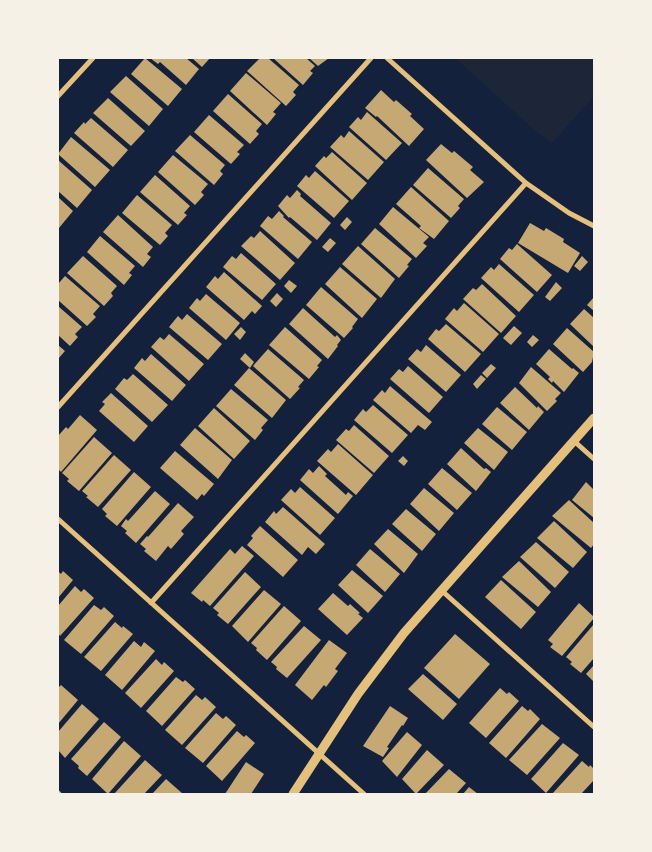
<svg xmlns="http://www.w3.org/2000/svg" width="652" height="852" font-family="'Noto Sans',sans-serif">
<style>
.green{fill:#1d2539}
.building{fill:#c6a872}
.lines{fill:none;stroke-linecap:round;stroke-linejoin:round}
.minor{stroke:#e5c07b;stroke-width:5}
.tertiary{stroke:#e5c07b;stroke-width:9}
</style>
<rect width="100%" height="100%" fill="#14213d"/>
<path class="green" d="M455,58H594V96L552,143L539,134Z"/>
<path class="building" d="M145,58L182,89L168,106L131,74Z
M150,58H186L199,69L186,85L160,62L158,64Z
M192,58H210L202,67Z
M260,58H268L299,85L293,92L296,95L286,106L247,71Z
M273,58H306L315,66L310,71L313,73L303,85Z
M309,58H329L318,66Z
M246,73L281,103L273,112L276,114L267,125L230,91Z
M126,76L163,109L149,126L110,92Z
M381,90L394,102L396,100L412,114L410,116L424,129L409,146L377,116L376,117L365,108Z
M228,94L262,124L256,131L259,134L250,144L213,111Z
M108,98L145,131L131,146L93,113Z
M367,112L402,143L386,160L349,127L358,117L361,120Z
M209,115L244,145L237,152L240,154L231,164L194,132Z
M91,118L128,150L113,167L74,133L84,122L85,124Z
M349,131L384,162L368,180L330,147L341,135L344,138Z
M190,135L225,165L220,171L223,174L214,185L175,151Z
M71,137L110,170L95,187L58,154Z
M441,144L452,153L454,151L473,167L470,170L484,182L467,198L426,160Z
M332,152L367,183L352,200L315,166L324,156L326,158Z
M173,155L208,184L201,192L204,195L195,205L158,172Z
M58,160L92,190L77,208L58,191Z
M428,168L464,199L458,206L460,208L451,218L413,185Z
M315,171L349,201L334,218L297,186L306,175L309,178Z
M155,175L190,206L184,213L187,215L178,225L140,192Z
M411,187L449,221L434,239L419,228L421,226L396,204Z
M297,190L301,194L300,196L331,223L317,240L290,217L289,218L278,206L287,195L290,198Z
M137,195L172,225L165,233L168,236L160,245L122,213Z
M58,197L73,211L59,228L58,227Z
M393,207L429,237L423,243L427,246L416,258L379,224Z
M279,211L284,216L283,217L312,242L298,259L260,226L268,216L272,219Z
M118,215L153,247L147,254L151,257L143,267L103,232Z
M347,217L352,222L345,230L340,225Z
M530,223L544,231L546,228L564,239L563,242L580,253L568,273L518,243Z
M375,228L412,259L407,265L409,266L399,278L361,244Z
M260,231L295,263L280,280L241,246L251,236L254,238Z
M100,236L135,266L129,273L132,275L124,285L87,252Z
M330,238L336,243L328,252L322,247Z
M517,244L552,275L537,292L500,259L509,248L512,250Z
M358,246L395,279L381,298L342,264Z
M241,253L276,284L262,300L223,267L232,256L236,259Z
M83,256L117,286L111,293L113,296L104,306L67,273Z
M582,256L588,262L580,271L574,266Z
M499,264L534,295L519,312L481,278L491,267L494,270Z
M340,267L377,299L362,318L325,284Z
M224,272L262,306L255,314L252,311L244,320L206,287L215,276L218,279Z
M65,276L100,306L93,314L96,317L87,326L58,300V284Z
M289,280L297,286L291,293L284,286Z
M556,282L562,288L550,301L545,297Z
M482,284L516,316L501,333L463,299L473,288L476,290Z
M321,287L358,319L352,327L353,328L344,338L306,305Z
M277,293L283,299L276,307L270,301Z
M206,294L240,323L226,340L189,308L197,298L200,301Z
M594,297V311L587,305Z
M464,303L499,334L483,352L445,319L454,308L457,311Z
M58,306L82,327L75,334L78,337L70,346L58,335Z
M303,308L335,337L337,335L341,340L337,345L338,346L328,359L289,324Z
M584,309L594,318V347L570,324Z
M187,314L222,344L208,360L169,327L178,316L182,320Z
M446,324L481,354L465,372L428,339L436,329L439,331Z
M514,326L522,333L511,345L503,338Z
M241,327L246,332L240,340L234,334Z
M285,327L322,360L317,366L319,367L309,379L269,345Z
M567,328L594,352L592,362L583,372L553,344Z
M169,334L204,364L189,381L151,347L160,337L164,340Z
M533,335L539,340L532,347L527,342Z
M58,345L65,351L58,359Z
M426,345L461,375L446,392L408,359L417,349L421,352Z
M268,349L304,380L298,387L300,388L290,399L253,366Z
M549,349L572,369L573,368L579,373L564,392L553,381L552,383L548,379L550,377L536,364Z
M245,353L254,362L250,368L240,359Z
M151,354L186,385L172,401L134,368L142,358L145,361Z
M491,364L496,368L487,378L482,373Z
M408,366L443,397L429,413L390,379L399,369L403,372Z
M531,367L561,393L555,399L557,401L547,411L519,383Z
M249,368L286,400L272,418L234,385Z
M133,374L168,405L152,422L115,389L124,378L127,380Z
M481,375L486,379L477,389L473,384Z
M390,386L432,422L425,430L418,425L411,433L373,400L382,390L385,393Z
M515,387L537,408L538,406L544,412L529,430L500,403Z
M231,389L268,420L261,428L263,430L255,440L216,406Z
M111,393L148,426L134,442L99,411L105,404L102,402Z
M373,405L408,435L392,453L354,420L363,409L366,412Z
M497,407L527,432L512,450L482,424Z
M214,408L250,441L234,459L198,426Z
M80,415L97,430L61,472L58,469V436L66,427L68,429Z
M354,425L389,456L374,473L336,440L346,429L349,431Z
M195,428L232,460L218,479L180,445Z
M478,428L508,452L494,470L464,443Z
M94,437L112,453L79,491L67,481L69,479L62,473Z
M338,444L373,475L356,495L317,461L328,449L331,452Z
M461,448L484,469L486,468L491,472L476,491L447,464Z
M175,451L214,484L204,496L202,494L197,500L160,468Z
M114,455L131,470L98,507L86,497L88,496L82,491Z
M403,456L408,461L404,466L398,461Z
M319,466L327,474L325,476L346,495L348,492L353,496L338,514L300,480L309,469L313,473Z
M442,468L472,493L457,510L428,484Z
M134,472L151,487L117,526L105,516L107,514L102,509Z
M586,482L594,490V518L572,500Z
M300,487L335,518L320,535L281,500L291,489L295,493Z
M424,488L454,513L439,531L410,504Z
M155,491L170,504L136,543L125,533L127,531L121,526L126,519L128,521Z
M569,500L594,523V544L591,548L552,516Z
M178,503L194,517L181,531L184,534L171,549L168,546L156,561L144,551L146,549L140,544L147,536L148,537Z
M283,507L325,544L316,554L308,547L302,555L265,522L274,511L276,514Z
M406,509L436,534L422,551L392,524Z
M554,521L587,552L573,568L537,538Z
M260,526L298,560L283,577L247,545L253,538L251,536Z
M388,529L418,554L404,573L374,544Z
M536,542L569,572L555,588L520,557Z
M242,546L254,556L210,606L203,600L202,602L191,593L230,549L235,554Z
M370,549L400,574L385,592L356,565Z
M519,561L551,592L538,607L502,577Z
M352,570L383,596L368,613L338,585Z
M58,571L61,574L63,571L73,580L58,598Z
M245,572L261,587L228,624L217,615L219,613L213,608Z
M501,580L536,612L521,629L485,597Z
M75,586L81,592L84,589L94,598L60,636L58,633V606Z
M264,590L281,604L248,642L232,626Z
M333,593L348,606L350,604L360,613L358,614L363,618L347,635L318,609Z
M579,603L594,617V618L562,656L550,647L553,644L548,640Z
M94,605L101,610L104,607L114,616L81,654L64,640Z
M284,606L301,621L267,660L256,650L257,648L251,643Z
M115,622L122,628L123,626L133,634L101,671L84,657Z
M594,624V658L581,673L570,664L572,662L566,657Z
M304,626L321,640L287,678L276,669L277,667L271,662Z
M455,634L490,664L459,699L424,668Z
M329,640L347,653L335,669L338,671L326,687L324,685L312,700L295,685Z
M134,641L141,647L144,642L155,651L122,690L105,675Z
M156,659L162,665L164,662L174,671L141,708L125,693Z
M594,665V682L586,674Z
M423,674L457,704L443,720L408,689Z
M176,677L183,682L185,680L195,689L162,726L146,711Z
M61,685L78,700L58,724V688Z
M500,688L507,694L509,692L519,701L486,738L469,723Z
M196,695L202,700L205,697L216,707L182,745L165,730Z
M82,704L99,719L65,758L58,750V732Z
M390,706L408,718L403,726L402,725L387,747L389,748L383,757L363,746Z
M522,706L528,711L530,709L540,719L506,758L489,743Z
M216,713L223,719L226,716L236,725L203,763L185,748Z
M104,722L121,737L87,776L78,768L79,766L71,759Z
M542,724L560,738L527,775L509,760Z
M237,731L244,737L246,735L255,743L222,781L206,766Z
M407,732L422,745L397,777L382,761Z
M124,741L141,756L108,794L92,779Z
M563,743L579,755L546,793L531,779Z
M427,750L444,765L416,794L402,779Z
M145,760L162,775L144,794H114Z
M582,761L589,767L590,765L594,769V780L581,794H552Z
M246,762L264,774L251,794H225Z
M449,769L466,783L456,794H425Z
M166,779L183,794H152Z
M469,787L478,794H463Z"/>
<g class="lines">
<path class="minor" d="M387,58L526,183L569,213L594,226
M58,96L93,58
M58,407L371,58
M574,441L594,459
M58,519L364,794
M441,590L594,727
M151,603L526,183
M58,793L59,794"/>
<path class="tertiary" d="M293,794L358,694L404,633L594,418"/>
</g>
<rect width="652" height="852" fill="none" stroke="#f6f1e7" stroke-width="118"/>
</svg>
